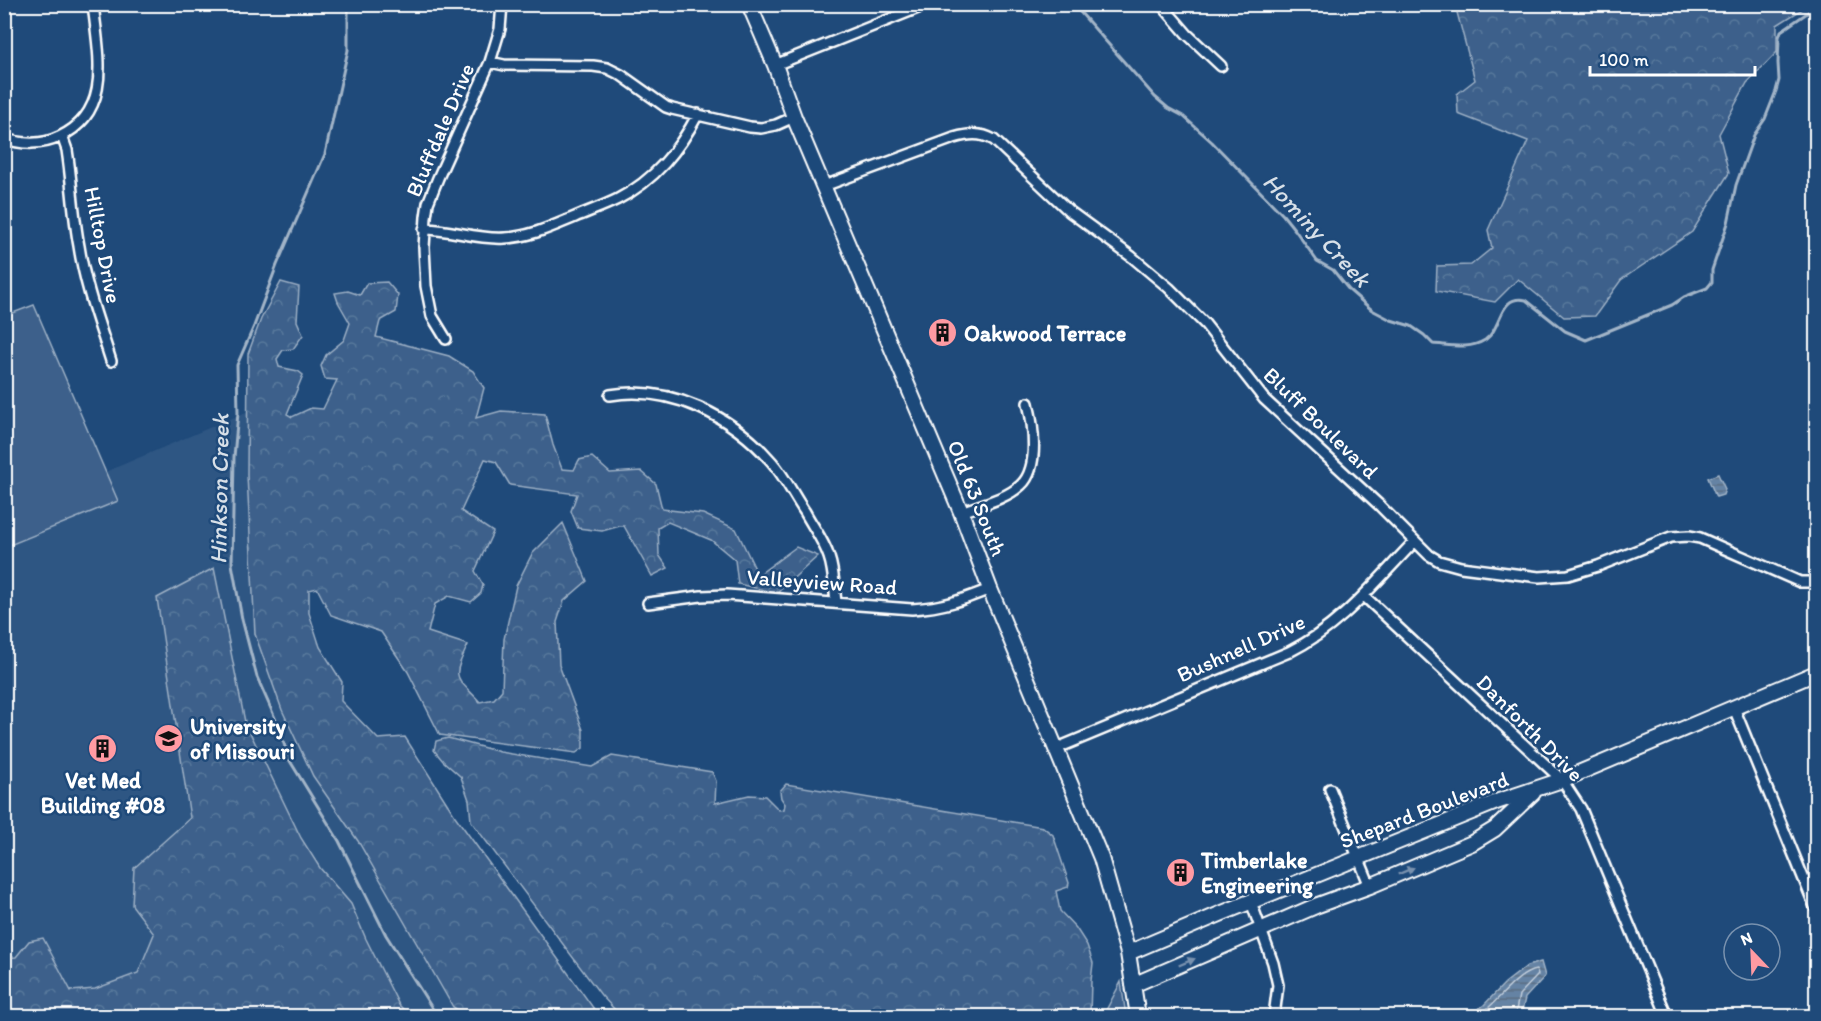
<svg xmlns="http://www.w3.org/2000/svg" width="1821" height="1021" font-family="Itim,sans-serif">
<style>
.built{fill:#2e5683}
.forest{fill:url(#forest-crowns);stroke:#9eb0c5;stroke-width:1.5}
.green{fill:#3c618b;stroke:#9eb0c5;stroke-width:1.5}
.water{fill:url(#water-rules);stroke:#a3b5c8;stroke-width:1.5}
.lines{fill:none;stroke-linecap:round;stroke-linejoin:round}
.shore{stroke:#c1cddb;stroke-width:1.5}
.stream{stroke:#a3b5c8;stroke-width:3}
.street-casing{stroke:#fff;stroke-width:14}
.secondary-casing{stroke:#fff;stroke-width:18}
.street{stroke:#1f4a7a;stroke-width:9}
.secondary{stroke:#1f4a7a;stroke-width:14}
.oneway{fill:#7992af}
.labels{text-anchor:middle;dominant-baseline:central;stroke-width:5;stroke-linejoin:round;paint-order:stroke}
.street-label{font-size:22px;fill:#fff;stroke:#1f4a7a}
.poi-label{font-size:22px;font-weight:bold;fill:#fff;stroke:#1f4a7a;text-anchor:start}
.water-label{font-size:24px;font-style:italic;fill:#d8e0e8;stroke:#1f4a7a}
</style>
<defs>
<pattern id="forest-crowns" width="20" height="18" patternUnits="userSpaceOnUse" patternTransform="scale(1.5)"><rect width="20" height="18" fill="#3c618b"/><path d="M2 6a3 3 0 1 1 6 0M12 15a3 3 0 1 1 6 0" fill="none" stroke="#59799c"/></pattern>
<pattern id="water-rules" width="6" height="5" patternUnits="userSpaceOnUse" patternTransform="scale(1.5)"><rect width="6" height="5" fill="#6583a4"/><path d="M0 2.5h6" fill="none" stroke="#5b6d81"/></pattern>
</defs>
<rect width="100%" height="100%" fill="#1f4a7a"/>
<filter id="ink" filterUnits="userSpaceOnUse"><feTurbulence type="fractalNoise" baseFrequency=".0167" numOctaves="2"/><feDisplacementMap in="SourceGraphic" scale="12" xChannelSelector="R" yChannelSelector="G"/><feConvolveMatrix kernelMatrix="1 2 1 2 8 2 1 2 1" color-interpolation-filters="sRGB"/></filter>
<g filter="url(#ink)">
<path class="built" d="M268,403L295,621L490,1016H5L4,515Z"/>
<path class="forest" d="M1455,5V4L1809,5L1777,25V52L1747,83L1719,134L1729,173L1692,232L1621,280L1595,316L1564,317L1518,279L1495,302L1436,291L1437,266L1471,265L1492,248L1488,230L1528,141L1458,114L1457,94L1475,80Z
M281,282L299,287L297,321L303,335L293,349L283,350L277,359L279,367L298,371L303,375L287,414L292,417L311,408L323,409L337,380L325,379L321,366L326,355L344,340L350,323L338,302L335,293L348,291L360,295L367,283L387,282L398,295L396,312L380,321L376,337L449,356L473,371L484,388L476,418L501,411L545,414L553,445L562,469L574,470L579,460L592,457L610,473L641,471L656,484L662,509L703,514L736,529L758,575L796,547L818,556L777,593L738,584L735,560L711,540L668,522L658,528L659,555L668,568L652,576L624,526H620L602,531L578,528L571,511L577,494L510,485L496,462L485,459L461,511L493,532L475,571L483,585L481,593L471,602L449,596L435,604L428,632L468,645C451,680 455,675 480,702L494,699L502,690L504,639L516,586L532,554L563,523L587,581L564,601L557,622L559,665L583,730V748L576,753L440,735L408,672L381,632L331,615L317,588L309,590V613L320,647L342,682L341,701L378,739L405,737L455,816L599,1016H468L453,1007L358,841L313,776L282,710L255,634L247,475L248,354L261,319Z
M214,568L245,722L301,838L320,868L351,904L366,939L399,1005L410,1016H22L19,1012L5,1008V958L16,957L29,941L43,938L71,991L95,989L138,973L154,934L132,905L134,868L190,818L157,598Z
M448,738L500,752L592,767L612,756L712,772L716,781L715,803L749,795L765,796L779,810L784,809L785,804L781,798L780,791L786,784L1043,827L1053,835L1069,883L1068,887L1056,891L1060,911L1076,928L1087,945L1093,963L1091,981L1090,1016H638L617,1012L601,995L471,821L469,800L461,777L443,761L434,750L436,741Z"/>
<path class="green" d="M34,305L118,501L5,547V316Z
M1121,982L1126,1016H1103Z"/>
<path class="water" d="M1718,474L1725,489L1723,495L1716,497L1708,478Z
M1541,962L1545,976L1525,998L1521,1016H1467L1483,1006L1505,983L1527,966Z"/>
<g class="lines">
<path class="shore" d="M1478,1016C1496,1005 1516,973 1536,970L1538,975L1519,995L1515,1016"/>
<path class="stream" d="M348,4V50L325,154L277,265L254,326L237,365L238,413L234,457L232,564L242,619L257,677L275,718L290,761L339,841L386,935L437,1016
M1073,4L1155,97L1168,108L1183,116L1212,142L1283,215L1295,230L1317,261L1333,270L1349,290L1372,310L1391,320L1411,326L1424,335L1433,344C1450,345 1469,350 1485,340C1503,328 1498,294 1526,300L1565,331L1586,340L1672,305L1684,297L1707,288L1712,282V270L1728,223L1736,185L1754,135L1765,119L1776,91L1779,80L1778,63L1779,37L1781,31L1816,7"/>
<defs>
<path id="street" d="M1161,4L1187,34L1221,66
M490,62L504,65L593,66L607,68L621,75L666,107L672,109L750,127L761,128L776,125L794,117
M775,65L928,4
M62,136L67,150C72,182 73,215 79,246C85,286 99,323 111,361
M4,138C21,145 43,145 59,137C114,112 98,53 93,4
M824,186L954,138C968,134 980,132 994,140L1069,211L1132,257L1169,288L1205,324L1264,399L1378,504L1429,555L1439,561L1461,567L1539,577L1568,575L1598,566L1671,537L1689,536L1700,538L1800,582H1816
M424,229C452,229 477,240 505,238C530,237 553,226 575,217C589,211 604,206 618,199C655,180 679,150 698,114
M446,339L432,316L426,286L424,247L426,217L428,203L438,178L490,62L500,29L502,4
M610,395C671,385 732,416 772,462C785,477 794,496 805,512C813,527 824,541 829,557C834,571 834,587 836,602
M961,512C980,505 1006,499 1021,485C1040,467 1033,424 1028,403
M1364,596L1562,780L1581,809L1667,1016
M648,603L701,596L727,595L912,609C944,607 962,600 990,589
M1734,708L1816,909
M1055,749L1289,652C1343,625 1374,583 1415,541
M1330,789L1370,886
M1251,902L1273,963L1278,985L1274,1016"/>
<path id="secondary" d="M749,4L775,65L794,117L961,512L990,589L1101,858L1128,953L1138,1016
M1128,953L1220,914L1499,801L1562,780L1816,673
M1133,985L1318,905L1370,886L1472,843L1495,829L1533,793"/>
</defs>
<use href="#street" class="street-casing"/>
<use href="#secondary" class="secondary-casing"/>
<use href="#street" class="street"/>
<use href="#secondary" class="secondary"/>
</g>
<defs><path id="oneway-solid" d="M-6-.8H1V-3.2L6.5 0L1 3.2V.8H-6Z" transform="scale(1.5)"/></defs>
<g class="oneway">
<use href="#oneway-solid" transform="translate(1406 871) rotate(-23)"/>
<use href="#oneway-solid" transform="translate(1187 962) rotate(-23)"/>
</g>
</g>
<defs>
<symbol id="building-disc" viewBox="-11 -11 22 22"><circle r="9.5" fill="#ff9aa2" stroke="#1f4a7a"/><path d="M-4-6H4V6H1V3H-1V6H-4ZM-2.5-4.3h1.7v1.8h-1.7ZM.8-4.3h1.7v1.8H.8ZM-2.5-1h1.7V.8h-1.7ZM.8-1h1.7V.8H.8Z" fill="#111"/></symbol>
<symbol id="university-disc" viewBox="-11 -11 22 22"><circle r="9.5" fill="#ff9aa2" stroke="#1f4a7a"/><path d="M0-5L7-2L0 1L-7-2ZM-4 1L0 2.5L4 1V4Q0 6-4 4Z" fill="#111"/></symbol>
</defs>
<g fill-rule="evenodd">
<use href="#building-disc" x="926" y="316" width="33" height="33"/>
<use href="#university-disc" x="152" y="722" width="33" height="33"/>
<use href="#building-disc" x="86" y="732" width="33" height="33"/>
<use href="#building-disc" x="1164" y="856" width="33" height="33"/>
</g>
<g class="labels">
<g class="street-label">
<text transform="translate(440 130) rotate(-67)">Bluffdale Drive</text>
<text transform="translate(103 245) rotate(79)">Hilltop Drive</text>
<text transform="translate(1321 423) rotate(44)">Bluff Boulevard</text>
<text transform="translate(977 498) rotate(68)">Old 63 South</text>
<text transform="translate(822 582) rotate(4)">Valleyview Road</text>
<text transform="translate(1241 648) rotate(-24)">Bushnell Drive</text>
<text transform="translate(1530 728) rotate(45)">Danforth Drive</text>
<text transform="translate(1424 810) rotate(-21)">Shepard Boulevard</text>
</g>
<g class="poi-label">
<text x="964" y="333">Oakwood Terrace</text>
<text x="190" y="726">University<tspan x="190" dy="25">of Missouri</tspan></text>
<text x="103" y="780" text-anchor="middle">Vet Med<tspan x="103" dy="25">Building #08</tspan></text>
<text x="1201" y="860">Timberlake<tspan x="1201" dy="25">Engineering</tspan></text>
</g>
<g class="water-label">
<text transform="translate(1317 230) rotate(47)">Hominy Creek</text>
<text transform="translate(219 489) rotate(-89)">Hinkson Creek</text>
</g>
</g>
<rect width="1821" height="1021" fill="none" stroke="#1f4a7a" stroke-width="24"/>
<rect x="12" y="12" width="1797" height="997" fill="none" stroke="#fff" stroke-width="2" filter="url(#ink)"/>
<g transform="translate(1752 952) rotate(337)"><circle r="28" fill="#1f4a7a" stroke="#7992af" stroke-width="1.5"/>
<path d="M0-4.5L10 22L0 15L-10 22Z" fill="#ff9aa2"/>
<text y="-9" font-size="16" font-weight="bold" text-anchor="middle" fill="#ffffff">N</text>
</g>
<path d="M1590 66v9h165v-9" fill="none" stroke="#ffffff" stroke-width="3"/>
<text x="1599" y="66" font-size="18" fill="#ffffff" stroke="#1f4a7a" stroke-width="4.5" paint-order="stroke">100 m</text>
</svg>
